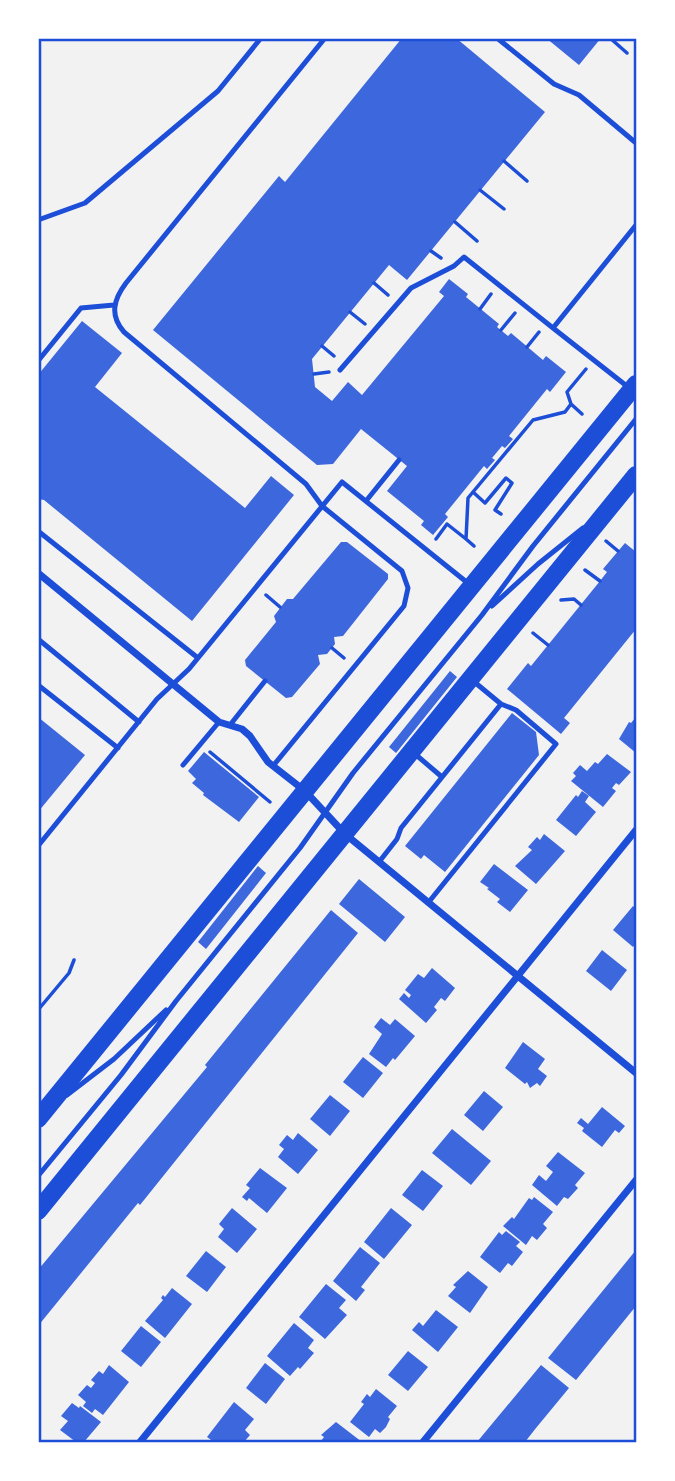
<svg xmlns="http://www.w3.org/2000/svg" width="675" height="1481" font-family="Karla,sans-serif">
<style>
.building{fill:#3d67dc}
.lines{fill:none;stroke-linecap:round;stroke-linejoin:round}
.path{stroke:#1d4ed8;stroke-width:3.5}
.service{stroke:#1d4ed8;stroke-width:5}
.minor{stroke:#1d4ed8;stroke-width:7}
.primary{stroke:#1d4ed8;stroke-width:18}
.neatline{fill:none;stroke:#1d4ed8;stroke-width:2.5}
</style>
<rect width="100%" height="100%" fill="#f2f2f2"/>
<path class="building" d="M402,38H456L545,112L407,280L389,265L312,359L315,387L332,401L348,382L362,395L444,296L439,292L449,279L468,294L466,297L499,324L497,327L508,336L511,333L543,360L546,356L566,372L550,392L547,389L509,436L513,439L505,448L502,446L492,458L495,460L487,469L484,466L445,514L448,517L433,535L421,525L424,521L387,491L407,466L361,429L333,464L317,465L153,330L279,176L285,182Z
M546,38H601L579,65Z
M82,321L122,353L95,387L245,508L271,476L294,495L192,621L44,500L38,499V375Z
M341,542H347L388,574V579L343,636L334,637L335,644L327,654L318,655L320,664L292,697L286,698L246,666L245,660L276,622L274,616L287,599H293Z
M625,543L636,552V629L564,718L570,723L561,734L507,689L528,663L531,666L600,581L607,572L603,569Z
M450,671L457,677L396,753L389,747Z
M512,713L536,732L539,755L445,872L424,855L421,859L405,846Z
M38,717L85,755L38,812Z
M636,717V753L619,739L629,722L631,723Z
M204,752L259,797L239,822L203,795L204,793L192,783L196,779L188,771Z
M607,754L631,772L619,785L616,783L612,788L616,791L603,807L571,781L576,776L573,773L580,765L587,771L595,762L598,764Z
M582,791L589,796L585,802L596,812L576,836L556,820L576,795L578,797Z
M544,834L565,851L536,884L515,866L532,850L528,847L537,837L540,840Z
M494,864L528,890L510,912L497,902L500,899L487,889L489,888L480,882Z
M258,866L266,873L206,949L198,942Z
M359,879L405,917L385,942L339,904Z
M633,906L636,909V943L633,947L613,930Z
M331,910L358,933L140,1205L138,1203L38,1326V1270L207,1067L205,1065Z
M602,950L627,970L611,991L586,971Z
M432,968L455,988L445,1001L441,998L434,1007L437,1010L426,1023L399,999L404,993L409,998L411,995L405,990L418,974L424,978Z
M381,1018L390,1025L395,1019L415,1036L395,1060L393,1058L386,1067L369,1054L382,1034L374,1027Z
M523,1042L545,1059L538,1069L547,1076L540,1086L537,1083L530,1088L527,1082L525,1084L505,1068Z
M363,1057L383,1073L363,1098L343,1082Z
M484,1091L503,1107L483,1131L464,1115Z
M330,1095L350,1111L330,1136L310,1119Z
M602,1107L625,1126L619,1133L615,1130L602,1147L582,1131L584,1128L577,1123L581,1118L588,1124Z
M452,1129L491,1161L471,1185L432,1153Z
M298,1133L318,1150L298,1174L278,1157L284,1149L279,1145L287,1135L293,1140Z
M558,1152L585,1173L575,1185L578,1188L568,1199L564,1197L557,1206L532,1185L539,1175L546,1181L553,1172L546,1166Z
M260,1168L287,1188L267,1213L249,1198L247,1201L242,1197L250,1188L246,1185Z
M422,1170L443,1186L423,1211L402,1195Z
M534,1197L553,1212L543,1224L547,1228L537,1240L532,1236L526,1245L503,1226L512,1217L514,1219L529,1198L532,1200Z
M232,1208L257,1229L237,1253L218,1237L224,1229L219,1224Z
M391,1208L412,1225L384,1259L364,1242Z
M506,1231L520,1242L516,1246L523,1252L512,1266L508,1263L500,1273L480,1257L499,1232L502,1235Z
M360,1247L380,1263L361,1287L365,1290L356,1301L333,1281Z
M636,1250V1306L576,1380L548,1358Z
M206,1251L226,1267L207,1292L186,1276Z
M468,1271L488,1287L470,1313L448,1296L456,1287L453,1285Z
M326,1284L346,1300L339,1308L347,1315L325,1339L299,1317Z
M172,1288L192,1304L165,1338L145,1321L163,1300L161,1298L163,1295L165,1297Z
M436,1310L458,1327L438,1352L412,1330L419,1322L423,1326Z
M294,1323L314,1340L308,1348L314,1353L300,1369L298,1367L290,1376L267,1356Z
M141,1326L161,1342L141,1367L121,1351Z
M408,1351L428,1367L408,1391L388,1375Z
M265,1363L285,1379L266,1404L246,1388Z
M109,1365L129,1382L103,1415L95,1409L92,1413L83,1406L86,1402L78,1395L87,1385L91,1388L95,1383L91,1380L99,1371L103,1374Z
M541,1365L569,1388L536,1428L525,1442H477Z
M376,1389L397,1406L388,1417L390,1419L386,1427L380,1433L375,1429L369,1437L350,1422L364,1404L361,1402L367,1394L370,1397Z
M234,1402L254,1419L245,1430L250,1435L244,1442H214L207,1437Z
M72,1403L79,1408L80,1406L101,1422L84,1442H76L60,1430L68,1421L61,1416Z
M336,1422L362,1442H323L321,1441L324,1437L321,1435Z"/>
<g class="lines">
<path class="path" d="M610,38L627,53
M504,161L527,181
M480,190L504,209
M455,222L477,241
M431,251L441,258
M374,283L388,295
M480,309L491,294
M350,312L365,324
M501,330L515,313
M322,346L334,356
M527,347L539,332
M314,374L329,372
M582,414L571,404L567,392L586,369
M473,492L485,503L506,478L512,483L495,510L501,514
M436,539L447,524L466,539
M606,541L618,551
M474,546L466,539L468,498L533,420L565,412L571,404
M585,570L600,581
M266,595L280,607
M561,600L574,599L581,605
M533,633L548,645
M332,648L344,658
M210,752L270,802
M38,1010L69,973L74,960"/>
<path class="service" d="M497,38L554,84L579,95L636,143
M38,220L85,203L218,91L261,38
M38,361L81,308L114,305
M340,370L411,288L454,266L464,257L553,328
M628,387L553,328L636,225
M366,501L399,460
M38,531L198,658
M492,606L538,564L583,528
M38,639L139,722
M38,685L118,748
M230,725L265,681
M415,754L442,777
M183,765L219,722
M273,766L404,606L408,588L402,571L322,506L306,484L124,332C109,315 114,299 126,283L325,38
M38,846L157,699L189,669L342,482L469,584
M379,862L397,839L401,828L501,704L472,680
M428,903L556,744L516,710L501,704
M67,1095L114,1059L166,1010
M38,1176L121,1075L176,1001L300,848L353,773L482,615L533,546L636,419"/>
<path class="minor" d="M38,573L219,722L242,729L250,736L268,762L305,791L345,834L636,1073
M140,1442L636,830
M423,1442L636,1180"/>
<path class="primary" d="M38,1119L636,384
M38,1211L636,475"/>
</g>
<rect width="675" height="1481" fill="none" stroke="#ffffff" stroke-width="80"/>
<rect x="40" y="40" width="595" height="1401" class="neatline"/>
</svg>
